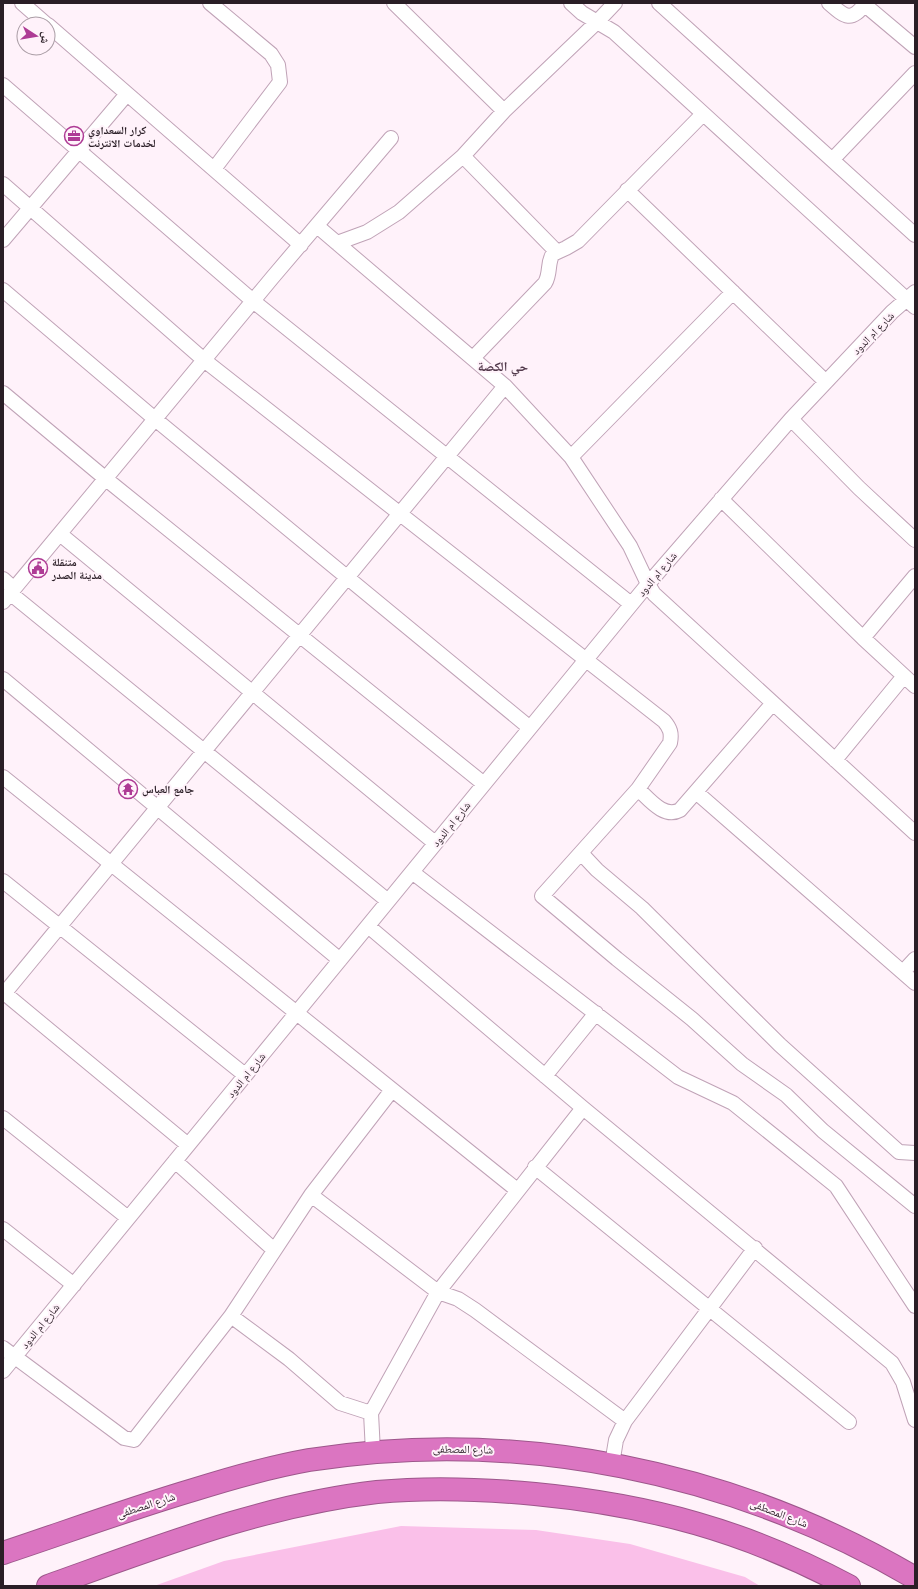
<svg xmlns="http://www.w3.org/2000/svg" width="918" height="1589" font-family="'PT Serif','Noto Naskh Arabic',serif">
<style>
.green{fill:#fac0e9}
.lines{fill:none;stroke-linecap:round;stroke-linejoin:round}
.street-casing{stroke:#c0a3b7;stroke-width:16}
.highway-casing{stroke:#9d578b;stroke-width:24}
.street{stroke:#fff;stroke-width:14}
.highway{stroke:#db75c1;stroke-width:22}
.labels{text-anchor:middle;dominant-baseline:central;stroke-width:4;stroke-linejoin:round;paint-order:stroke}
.poi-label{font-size:11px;font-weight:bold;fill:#2a1e26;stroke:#fff2fa;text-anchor:start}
.street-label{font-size:11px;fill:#2a1e26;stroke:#fff2fa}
.quarter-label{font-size:13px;font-weight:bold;fill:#533a4c;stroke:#fff2fa}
</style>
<rect width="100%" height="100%" fill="#fff2fa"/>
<path class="green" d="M401,1526L536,1530L630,1544L745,1577L760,1586H154L224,1561Z"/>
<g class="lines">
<defs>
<path id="street" d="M22,3L46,24
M210,3L271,54L278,65L280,82L214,169
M394,3L504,111
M571,3L582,13L614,32L915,307
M659,3L915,235
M829,3C846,18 851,22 866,3
M865,5L915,47
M48,25L301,245
M3,85L253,301L631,604
M463,156L556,251
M833,159L915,73
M3,184L204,360L664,721C670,728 672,733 670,743L638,789L542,896L617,959L692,1019L742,1064L786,1095L823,1131L915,1206
M627,190L826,382
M317,226L505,386L571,457L630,546L648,584L654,594L915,833
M3,240L127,94
M337,243L367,232L399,212L463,156L504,111L597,22L615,3
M3,290L155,419L530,728
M473,358L545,283C551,273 547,262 553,254L566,248L578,241L703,114
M3,393L106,479L484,784
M791,419L859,488L915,540
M571,457L733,292
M721,499L863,638L915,686
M60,534L435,843
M3,579L14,589
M10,593L388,901
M3,602L272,278L391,138
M863,638L915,576
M3,679L340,960
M835,760L904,676
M3,777L517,1190
M638,789C649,799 664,819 680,810L773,703
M696,792L915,983
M581,853L597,870L642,908L780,1045L899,1152L915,1153
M412,872L678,1077L733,1103L836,1186L915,1306
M3,881L245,1075
M368,926L583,1108L892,1363L903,1382L915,1420
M903,972L915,959
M3,992L188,1145
M3,995L505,386
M545,1076L596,1013
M3,1118L128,1218
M175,1161L273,1249
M535,1167L849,1422
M311,1195L438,1292L458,1299L475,1310L625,1421
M3,1229L74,1285
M231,1316L289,1359L340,1403L371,1413L438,1292L583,1108
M3,1348L124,1438L134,1440L231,1316L311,1195L392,1090
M3,1371L648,584L791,419L892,312L915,292
M371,1413L373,1452
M612,1464L616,1440L625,1421L755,1248"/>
<path id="highway" d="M3,1553C66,1532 129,1509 193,1490C231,1478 270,1467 309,1460C518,1427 733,1471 915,1578
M48,1586C155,1548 263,1505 377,1492C429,1487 483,1489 535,1494C650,1505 746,1531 849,1586"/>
</defs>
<use href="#street" class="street-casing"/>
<use href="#highway" class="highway-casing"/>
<use href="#street" class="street"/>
<use href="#highway" class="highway"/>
</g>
<defs>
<symbol id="office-ring" viewBox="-11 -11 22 22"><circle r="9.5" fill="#fff2fa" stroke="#ae3b95" stroke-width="1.5"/><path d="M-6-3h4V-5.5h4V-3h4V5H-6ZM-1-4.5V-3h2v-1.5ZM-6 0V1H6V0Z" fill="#ae3b95"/></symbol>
<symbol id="civic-ring" viewBox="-11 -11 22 22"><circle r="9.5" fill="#fff2fa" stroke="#ae3b95" stroke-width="1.5"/><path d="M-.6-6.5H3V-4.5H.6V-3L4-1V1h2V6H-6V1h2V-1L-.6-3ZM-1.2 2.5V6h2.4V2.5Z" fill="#ae3b95"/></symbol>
<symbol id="temple-ring" viewBox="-11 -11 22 22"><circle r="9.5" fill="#fff2fa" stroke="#ae3b95" stroke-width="1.5"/><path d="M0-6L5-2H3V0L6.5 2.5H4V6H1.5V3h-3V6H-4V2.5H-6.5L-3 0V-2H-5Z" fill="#ae3b95"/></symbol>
</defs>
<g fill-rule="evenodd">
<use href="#office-ring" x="63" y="125" width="22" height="22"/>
<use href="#civic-ring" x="27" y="557" width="22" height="22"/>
<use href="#temple-ring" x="117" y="778" width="22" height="22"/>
</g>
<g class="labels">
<g class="poi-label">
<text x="88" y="130">كرار السعداوي<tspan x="88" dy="13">لخدمات الانترنت</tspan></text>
<text x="52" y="562">متنقلة<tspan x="52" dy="13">مدينة الصدر</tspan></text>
<text x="142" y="789">جامع العباس</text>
</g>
<g class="street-label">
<text transform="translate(873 333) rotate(-46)">شارع ام الدود</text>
<text transform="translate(657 574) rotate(-50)">شارع ام الدود</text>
<text transform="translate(451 824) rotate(-51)">شارع ام الدود</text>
<text transform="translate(246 1075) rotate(-51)">شارع ام الدود</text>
<text transform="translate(40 1326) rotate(-51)">شارع ام الدود</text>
<text transform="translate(463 1449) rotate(1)">شارع المصطفى</text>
<text transform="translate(146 1505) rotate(-18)">شارع المصطفى</text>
<text transform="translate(779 1513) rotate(21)">شارع المصطفى</text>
</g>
<g class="quarter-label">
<text x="503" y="366">حي الكصة</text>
</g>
</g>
<rect width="918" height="1589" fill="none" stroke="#2a1e26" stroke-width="8"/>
<g transform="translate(36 36) rotate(102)"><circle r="19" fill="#fff2fa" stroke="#aa9da5"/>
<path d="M0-3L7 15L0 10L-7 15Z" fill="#ae3b95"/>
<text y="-6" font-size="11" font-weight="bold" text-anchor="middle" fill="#2a1e26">ش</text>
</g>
</svg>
